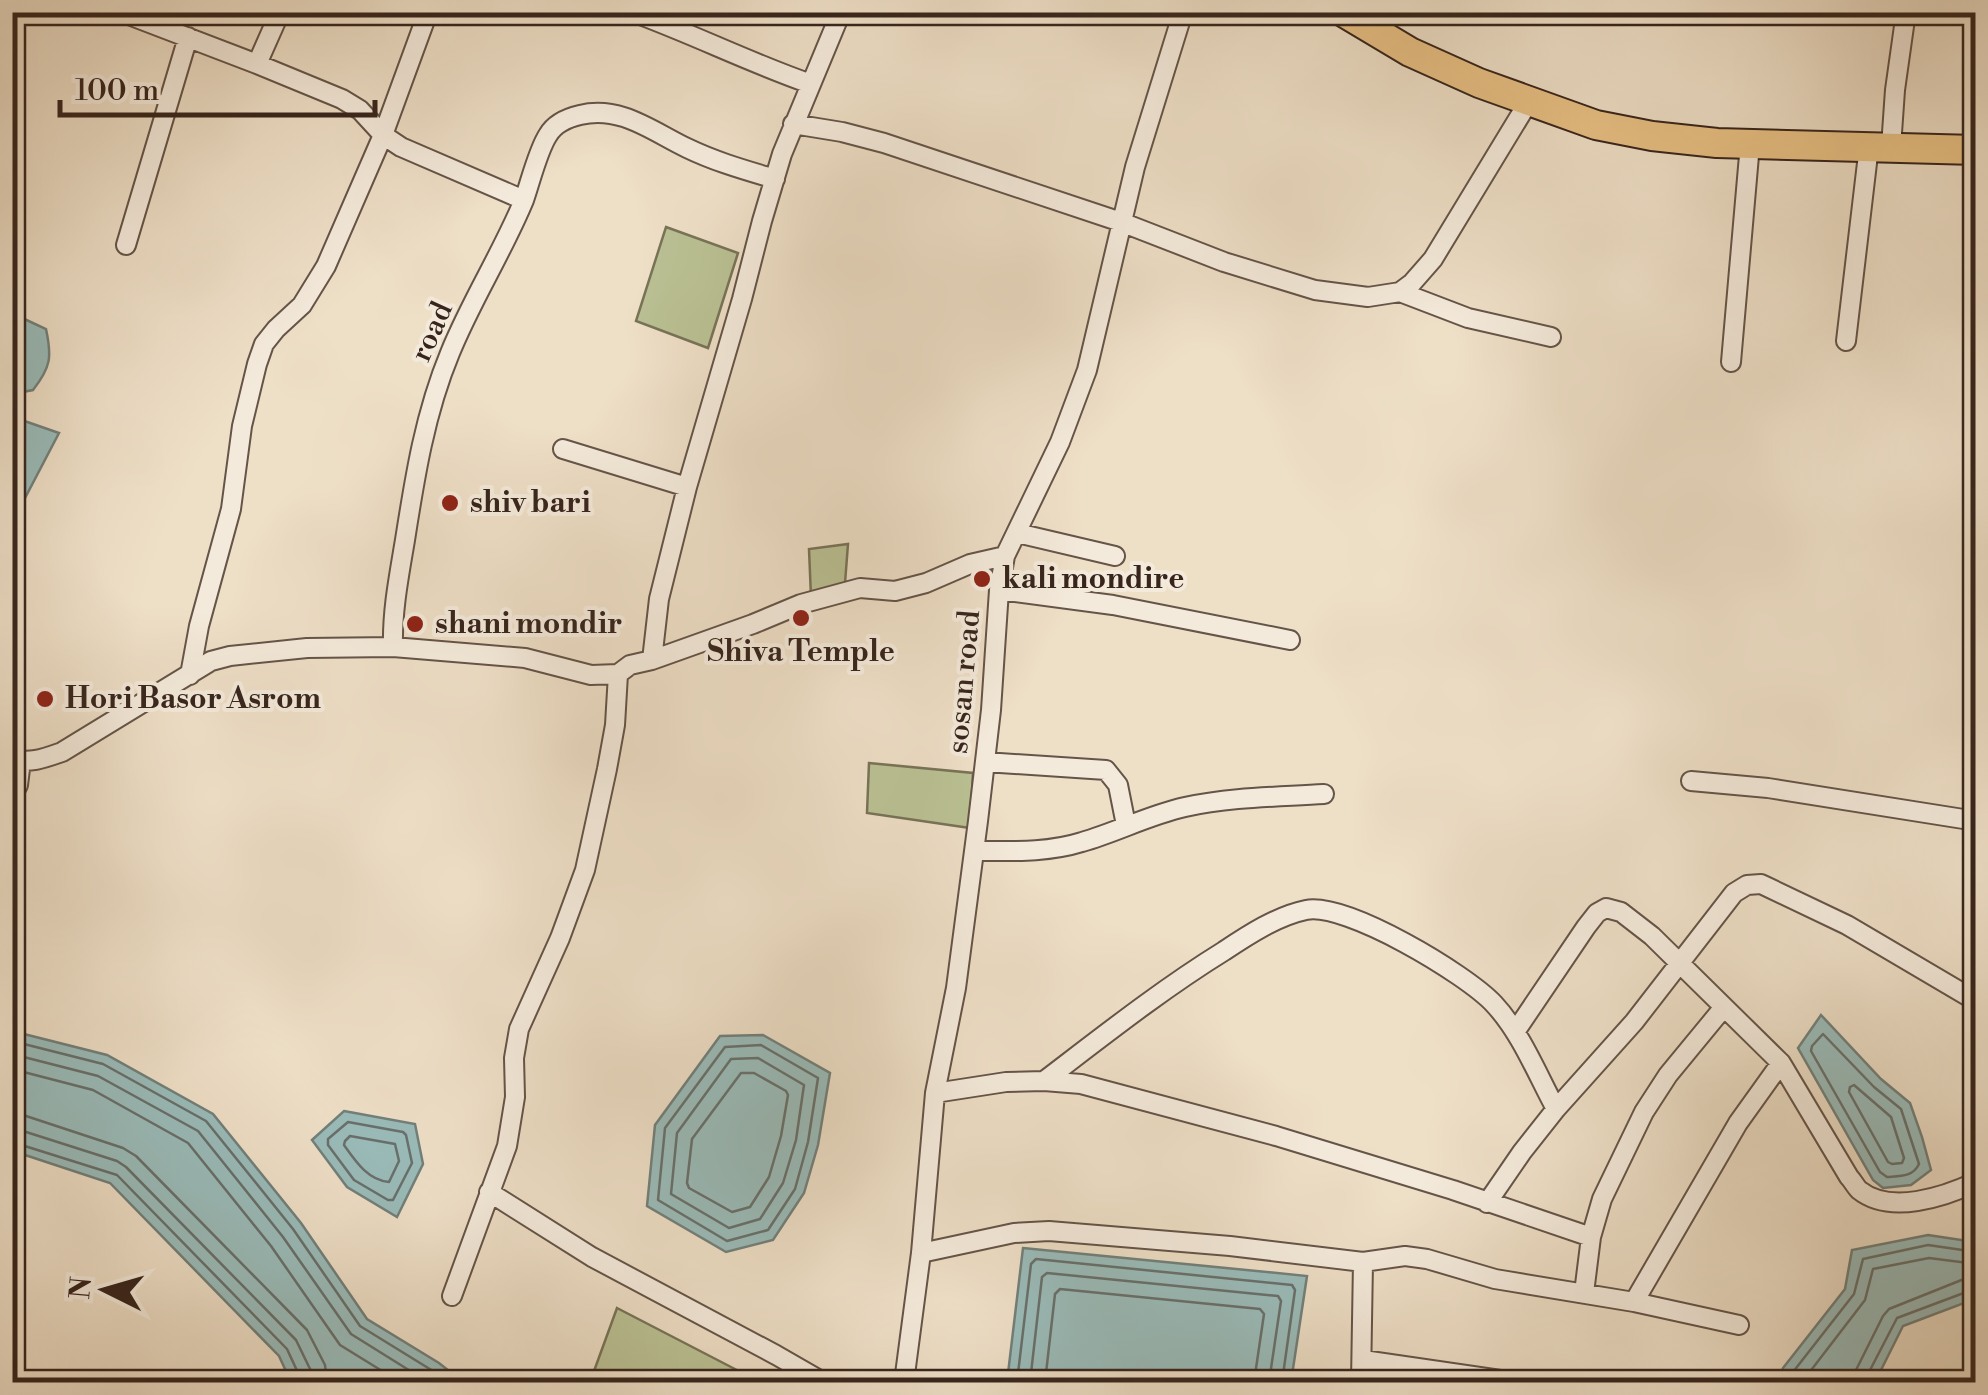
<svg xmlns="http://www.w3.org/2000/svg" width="1988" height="1395" font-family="'Libre Bodoni',serif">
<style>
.green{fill:#bac194;stroke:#787358;stroke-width:2.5}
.water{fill:#9abcba;stroke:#72807b;stroke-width:2.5}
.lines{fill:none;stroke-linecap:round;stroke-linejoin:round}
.shore{stroke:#68706c;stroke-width:2.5}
.minor-casing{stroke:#655448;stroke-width:22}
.primary-casing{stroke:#37251d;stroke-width:32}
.minor{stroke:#f4eadb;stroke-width:18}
.primary{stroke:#e7c084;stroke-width:28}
.poi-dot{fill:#8f2418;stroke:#f4eadb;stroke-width:4}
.labels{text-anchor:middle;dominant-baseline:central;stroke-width:8;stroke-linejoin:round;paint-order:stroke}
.street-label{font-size:30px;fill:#37251d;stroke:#f4eadb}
.poi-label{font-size:30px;font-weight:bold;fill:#37251d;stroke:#f4eadb;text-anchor:start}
</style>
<rect width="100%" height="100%" fill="#eedfc7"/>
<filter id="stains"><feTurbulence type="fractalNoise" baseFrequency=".002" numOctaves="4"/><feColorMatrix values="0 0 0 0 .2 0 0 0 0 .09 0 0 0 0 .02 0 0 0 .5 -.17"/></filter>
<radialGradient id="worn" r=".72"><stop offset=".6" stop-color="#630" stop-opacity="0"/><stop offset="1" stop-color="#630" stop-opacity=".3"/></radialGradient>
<path class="green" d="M666,227L738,253L708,348L636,321Z
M848,544L845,583L811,597L809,549Z
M869,763L973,773L970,828L867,813Z
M617,1308L760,1382H590Z"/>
<path class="water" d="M18,316L46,329C52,357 51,367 33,390L17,393L13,387L12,322Z
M13,417L59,433L13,521L12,417Z
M1821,1015L1881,1079L1910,1103L1922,1137L1931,1170L1911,1185L1883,1188L1873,1180L1798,1048Z
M12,1031L107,1055L213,1114L301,1223L367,1319L439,1363L463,1382H291L279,1356L110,1183L13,1151Z
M763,1035L830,1073L818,1145L804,1193L773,1240L726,1252L647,1206L655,1125L720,1036Z
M344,1111L415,1124L423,1164L397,1217L347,1187L312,1140Z
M1928,1235L1975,1242V1299L1903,1326L1875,1382H1779L1783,1368L1845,1289L1852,1250Z
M1023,1248L1307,1276L1291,1382H1007Z"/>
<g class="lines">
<path class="shore" d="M1823,1034L1874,1087L1901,1109L1919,1164C1913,1177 1900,1176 1887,1177L1880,1172L1811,1051L1812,1046Z
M12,1041L103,1064L206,1121L293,1229L360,1326L433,1371L447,1382
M761,1045L818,1078L808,1142L795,1189L768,1230L727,1241L658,1200L665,1128L725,1047Z
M12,1054L98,1076L198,1131L283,1237L351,1334L428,1382
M758,1058L804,1085L796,1140L783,1183L760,1219L729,1228L671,1194L677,1133L731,1059Z
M12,1069L93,1090L188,1143L271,1246L340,1345L400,1382
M741,1073H754L786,1091L788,1095L781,1136L769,1177L750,1207L732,1212L689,1188L687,1183L692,1139Z
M1854,1085L1891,1117L1904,1158L1902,1163L1892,1164L1888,1162L1849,1092L1850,1087Z
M12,1115L26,1116L123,1148L136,1156L307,1330L325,1365L327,1382
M348,1122L403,1132L406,1135L412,1163L393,1200H388L354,1180L328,1145V1139Z
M12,1130L23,1131L117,1161L126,1167L296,1340L311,1371L312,1382
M350,1136L395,1144L399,1161L389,1182C368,1180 356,1162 344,1145L345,1141Z
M12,1142L117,1175L287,1349L299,1375L300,1382
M1017,1382L1031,1264L1036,1259L1292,1285L1295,1290L1282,1382
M1030,1382L1042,1277L1047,1273L1278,1296L1281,1301L1269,1382
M1045,1382L1055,1294L1060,1289L1260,1309L1264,1314L1254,1382
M1789,1382L1793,1372L1854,1294L1863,1259L1928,1245L1976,1252
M1802,1382L1865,1300L1873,1269L1929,1258L1976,1264
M1854,1382L1856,1370L1883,1316L1889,1309L1964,1279L1976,1277
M1867,1382L1868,1374L1897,1318L1969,1291L1976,1290"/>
<defs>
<path id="minor" d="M121,12L257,64L280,12
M632,12C693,34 750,63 811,84
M257,64L342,99L360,110L383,135L401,147L524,200C502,253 471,301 450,353C425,413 415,476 405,540C399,576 392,611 393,647
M793,124L842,132L884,143L1121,222L1224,262L1315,290L1368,297L1400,292L1412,283L1433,259L1529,101
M1891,147L1895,90L1906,12
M524,200C530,183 538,150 548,135C555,123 567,118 580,115C621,105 653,132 687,148C716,162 745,170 775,179
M126,245L188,37
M1400,292L1468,318L1551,337
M1846,341L1869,146
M1731,362L1750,144
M563,449L687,487
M1017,533L1115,556
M999,590L1113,605L1290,640
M652,660L659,599L687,487L742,299L762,221L782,154L841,12
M190,675L199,626L231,509L242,426L257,364L264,344L276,329L302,305L326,266L383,135L428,12
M12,759C30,764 45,758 62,752L211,661L230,656L307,648L393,647L525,658L591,675L618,674L630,665L652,660L753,624L801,604L860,588L895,591L926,583L970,564L1005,556
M985,762L1106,770L1118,785L1126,825
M1691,781L1768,788L1976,821
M12,796L18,785L21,761
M974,851C1010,851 1047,853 1082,842C1117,832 1149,815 1185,807C1230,797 1277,797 1324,794
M1515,1032L1586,927L1597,913L1606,908L1621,912L1652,936L1781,1063L1738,1123L1634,1302
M1781,1063L1849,1177C1853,1181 1855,1186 1859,1190C1890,1215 1944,1197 1976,1182
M1044,1081C1103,1036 1161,990 1224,951C1248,935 1277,916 1306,910C1346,902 1466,974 1494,1004C1521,1033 1537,1074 1556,1109
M935,1093L1006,1082L1044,1081L1081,1084L1276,1136L1453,1190L1591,1237
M489,1192L592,1257L776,1355L823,1382
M1487,1203L1522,1152L1556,1109L1634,1022L1734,893L1747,885L1761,884L1847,925L1976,1001
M921,1253L1014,1233L1049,1231L1230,1246L1363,1262
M1584,1293L1591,1237L1602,1199L1644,1112L1668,1075L1724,1007
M452,1296L507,1146L515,1097L514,1058L519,1029L560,938L585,870L607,769L615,725L618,674
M1363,1360L1514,1382
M904,1382L921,1253L935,1093L956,988L978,821L991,710L999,590L1005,556L1060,442L1087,370L1135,167L1183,12
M1361,1382L1363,1262L1405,1256L1427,1259L1495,1279L1634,1302L1739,1325"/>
<path id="primary" d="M1343,12L1410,52L1479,83L1596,125L1652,136L1717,143L1976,150"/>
</defs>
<use href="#minor" class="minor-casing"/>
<use href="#primary" class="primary-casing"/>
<use href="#minor" class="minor"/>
<use href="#primary" class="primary"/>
</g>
<g class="poi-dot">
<circle cx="450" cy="503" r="10"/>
<circle cx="982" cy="579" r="10"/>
<circle cx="801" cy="618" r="10"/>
<circle cx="415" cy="624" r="10"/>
<circle cx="45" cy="699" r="10"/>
</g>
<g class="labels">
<g class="street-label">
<text transform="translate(432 332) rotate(-66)">road</text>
<text transform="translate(964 682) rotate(-85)">sosan road</text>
</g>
<g class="poi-label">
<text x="470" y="503">shiv bari</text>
<text x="1002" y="579">kali mondire</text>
<text x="435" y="624">shani mondir</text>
<text x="801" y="652" text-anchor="middle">Shiva Temple</text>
<text x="65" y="699">Hori Basor Asrom</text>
</g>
</g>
<rect width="1988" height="1395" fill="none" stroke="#eedfc7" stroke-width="50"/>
<rect x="15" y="15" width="1958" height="1365" fill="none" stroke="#37251d" stroke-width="5"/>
<rect x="25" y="25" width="1938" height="1345" fill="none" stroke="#37251d" stroke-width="2.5"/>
<g transform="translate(105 1290) rotate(275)" stroke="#f4eadb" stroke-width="8" paint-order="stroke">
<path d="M0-8L18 38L0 25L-18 38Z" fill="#37251d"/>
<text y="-15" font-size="28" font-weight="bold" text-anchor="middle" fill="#37251d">N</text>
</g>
<path d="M60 100v15h315v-15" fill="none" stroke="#37251d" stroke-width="5"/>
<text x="75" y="100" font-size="30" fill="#37251d" stroke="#f4eadb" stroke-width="8" paint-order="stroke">100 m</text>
<rect width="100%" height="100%" filter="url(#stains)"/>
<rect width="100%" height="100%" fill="url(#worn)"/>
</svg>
